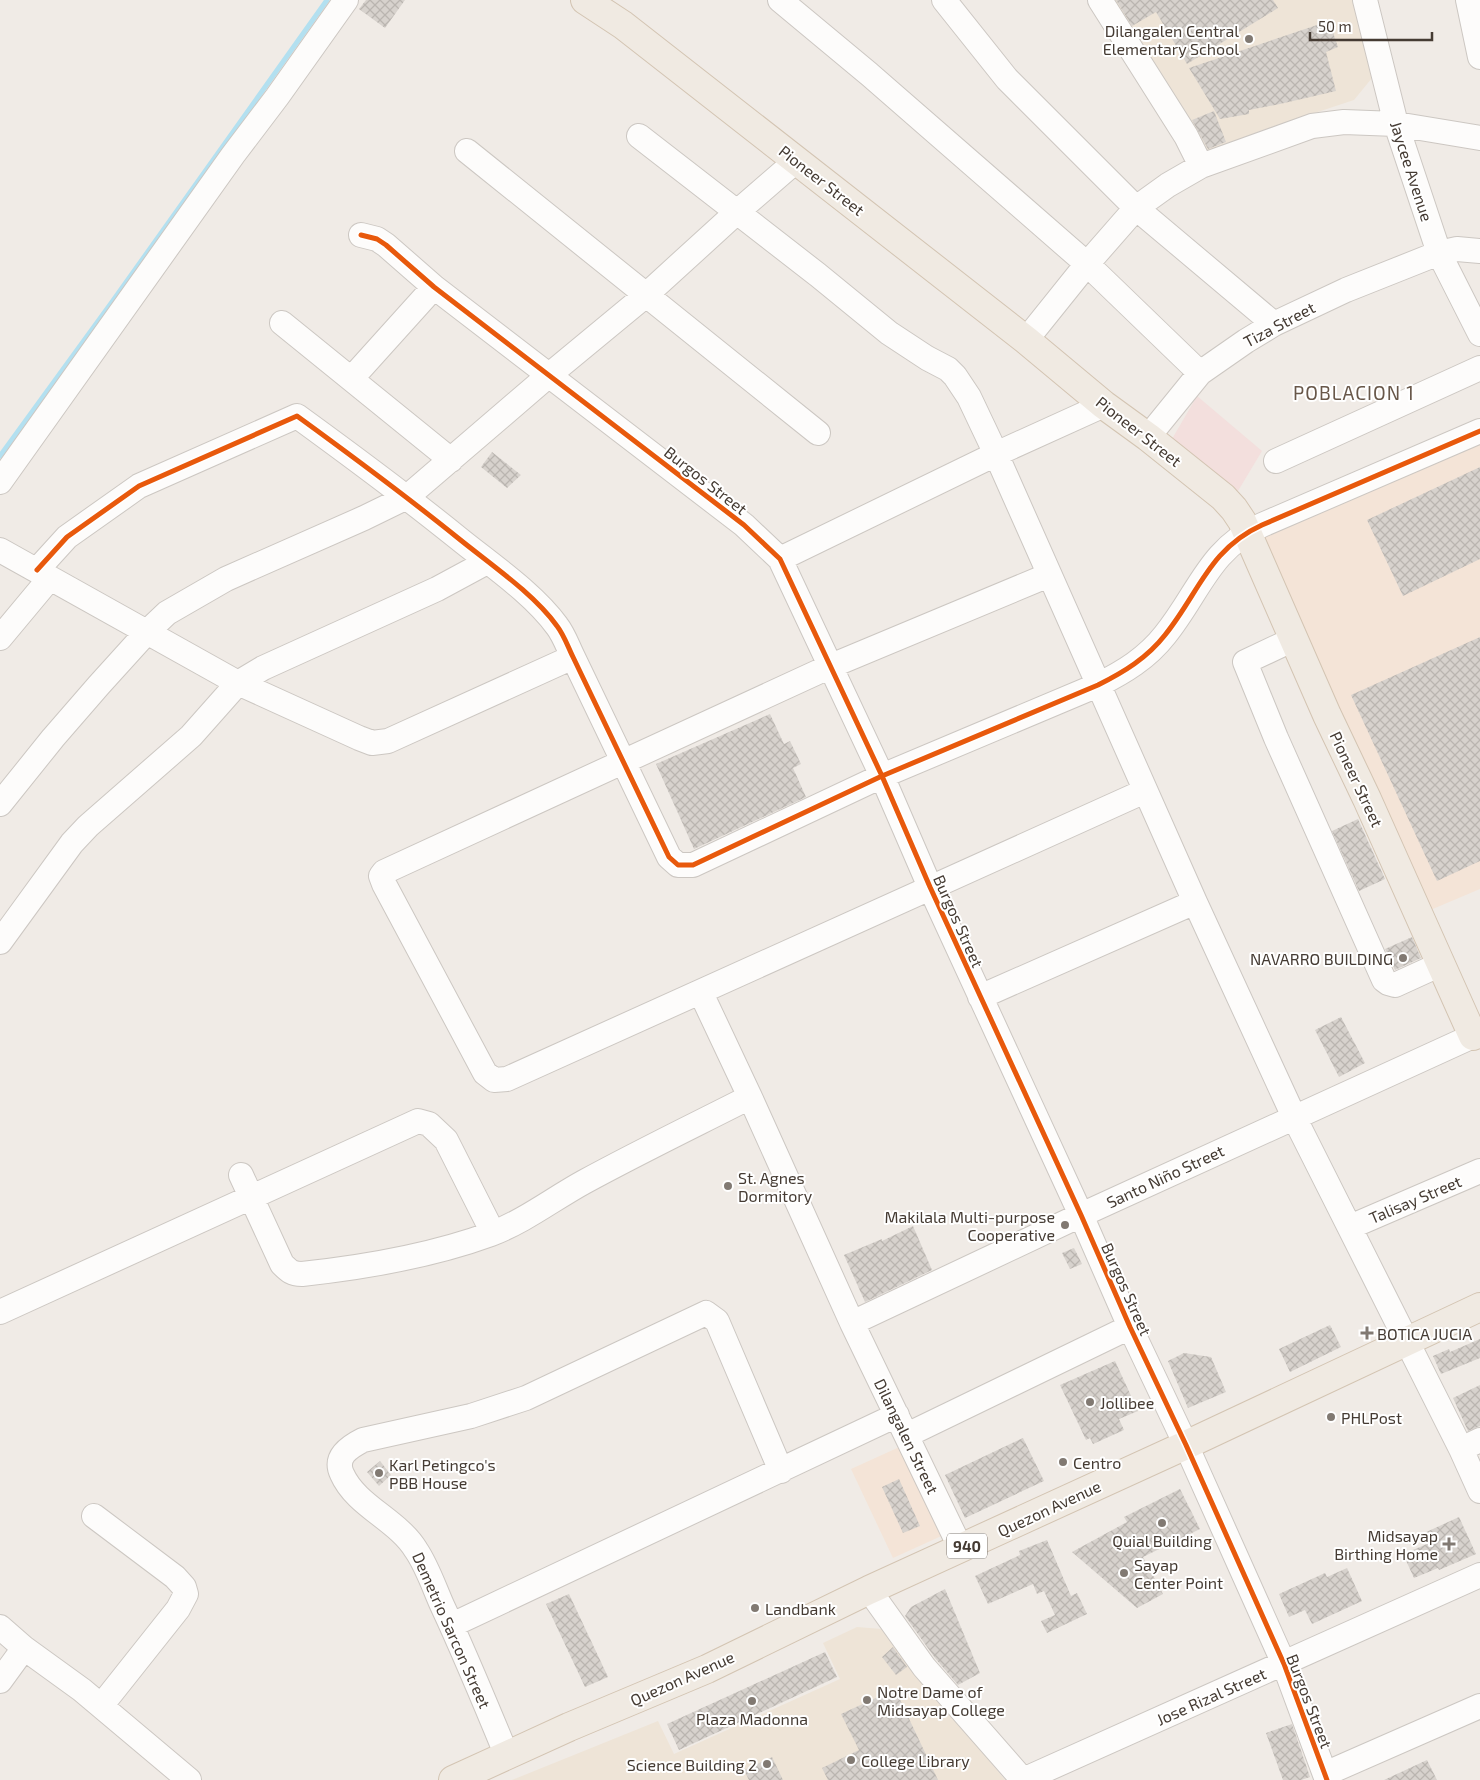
<svg xmlns="http://www.w3.org/2000/svg" width="1480" height="1780" font-family="'Exo 2',sans-serif">
<style>
.commercial{fill:#f4e4d7}
.education{fill:#eee4d7}
.medical{fill:#f3dfdd}
.lines{fill:none;stroke-linecap:round;stroke-linejoin:round}
.stream{stroke:#b3e0f0;stroke-width:5}
.building{fill:url(#building-cross-hatch)}
.minor-casing{stroke:#ccc7c2;stroke-width:26}
.major-casing{stroke:#d3c4b2;stroke-width:30}
.minor{stroke:#fdfcfb;stroke-width:24}
.major{stroke:#f0eae2;stroke-width:28}
.cycleway-casing{stroke:#fff;stroke-width:8}
.cycleway{stroke:#e8590c;stroke-width:5}
.poi-dot{fill:#817972;stroke:#fff;stroke-width:2}
.labels{text-anchor:middle;dominant-baseline:central;stroke-width:4;stroke-linejoin:round;paint-order:stroke}
.shield{fill:#fff;stroke:#7d7670;stroke-width:1}
.shield-label{font-size:15px;font-weight:bold;fill:#453b33}
.poi-label{font-size:16px;fill:#453b33;stroke:#fff;text-anchor:start}
.street-label{font-size:16px;fill:#453b33;stroke:#fff}
.quarter-label{font-size:19px;letter-spacing:1px;fill:#685749;stroke:#fff}
</style>
<defs>
<pattern id="building-cross-hatch" width="8" height="8" patternUnits="userSpaceOnUse" patternTransform="scale(1.25)"><rect width="8" height="8" fill="#d7d2cd"/><path d="M0 0l8 8M0 8l8-8" fill="none" stroke="#bab5b0"/></pattern>
</defs>
<rect width="100%" height="100%" fill="#f0ebe6"/>
<path class="commercial" d="M1480,442V889L1428,911L1258,535Z
M906,1444L948,1533L893,1558L851,1469Z"/>
<path class="education" d="M1112,0H1353L1372,78L1354,100L1260,131L1204,155Z
M857,1627L882,1629L1005,1780H512L658,1721L674,1754L840,1679L823,1643Z"/>
<path class="medical" d="M1197,396L1262,451L1238,491L1172,439Z"/>
<g class="lines">
<path class="stream" d="M0,456L112,302L327,0"/>
</g>
<path class="building" d="M366,0H405L385,28L359,9Z
M1116,0H1273L1278,8L1187,64L1156,12L1132,26Z
M1329,21L1338,47L1326,52L1336,91L1280,104L1249,110V114L1220,119L1189,68Z
M1214,111L1226,142L1208,149L1192,120Z
M492,452L521,475L507,488L481,467Z
M1480,467V559L1403,596L1367,520Z
M1480,637V861L1437,881L1351,695Z
M770,714L784,744L790,741L801,764L793,768L806,797L694,849L656,764Z
M1358,819L1385,879L1359,891L1332,831Z
M1412,937L1421,958L1395,970L1385,949Z
M1341,1017L1365,1063L1339,1077L1315,1030Z
M913,1226L932,1270L865,1302L844,1255L882,1239V1241Z
M1074,1248L1082,1264L1070,1269L1062,1253Z
M1330,1325L1341,1347L1290,1372L1279,1349Z
M1480,1339V1358L1441,1374L1433,1356L1449,1349L1450,1352Z
M1184,1353L1211,1357L1226,1392L1188,1408L1168,1361Z
M1115,1361L1138,1411L1119,1419L1124,1430L1093,1444L1090,1438L1086,1440L1060,1385Z
M1480,1385V1426L1468,1431L1453,1398Z
M1023,1438L1044,1481L965,1518L945,1475Z
M380,1461L391,1475L379,1486L367,1472Z
M899,1479L920,1526L903,1533L882,1487Z
M1180,1489L1200,1529L1143,1557L1163,1594L1137,1608L1072,1552L1127,1522L1124,1517Z
M1459,1517L1476,1554L1439,1570L1438,1568L1414,1578L1403,1554L1427,1544L1422,1534Z
M1047,1540L1071,1596L1077,1593L1087,1614L1047,1633L1041,1621L1055,1615L1044,1591L1037,1594L1033,1584L988,1604L975,1576L1020,1555L1019,1551Z
M1347,1568L1362,1601L1312,1624L1305,1610L1289,1617L1279,1594L1325,1573L1327,1577Z
M945,1589L980,1673L958,1685L935,1658L905,1616L911,1607Z
M569,1594L608,1677L585,1687L546,1604Z
M893,1647L907,1667L896,1675L882,1657Z
M825,1652L837,1677L679,1750L667,1724Z
M895,1689L938,1780H828L822,1768L859,1750L841,1714Z
M1292,1724L1310,1777L1301,1780H1283L1266,1733Z
M772,1757L783,1780H749L744,1770Z
M1427,1760L1437,1780H1384Z"/>
<g class="lines">
<defs>
<path id="minor" d="M780,0L869,74L1087,264L1200,373
M944,0L1007,79L1136,208L1274,324
M1100,0L1186,136L1201,166
M1365,0L1396,124L1439,253L1480,334
M1468,0L1480,57
M639,136L818,275L889,333L927,358L948,369L955,376L969,397L996,454L1195,902L1294,1117L1461,1449L1480,1491
M467,151L818,433
M361,235L377,239L386,245L434,287L744,525L780,559L882,776L930,887L1081,1215L1130,1327L1186,1445L1284,1664L1327,1780
M282,323L451,460
M1026,340L1087,264L1136,208L1168,185L1201,166L1312,126L1344,122L1396,124L1480,138
M352,378L434,287
M1148,437L1200,373L1246,341L1274,324L1346,290L1439,253L1457,249L1480,251
M1276,461L1480,368
M0,482L233,155L277,97L346,0
M0,550L238,683L359,738L372,743L388,741L573,657
M780,559L996,454L1104,405
M37,570L67,537L139,486L297,416C352,456 406,496 458,538C490,564 533,593 557,626C564,635 568,647 573,657L669,857L678,865H693L882,776L1098,685C1124,672 1147,658 1165,635C1199,593 1209,549 1262,525L1480,431
M1049,575L831,666L384,872L381,876L384,884L485,1073L494,1080L507,1079L1145,791
M0,638L50,578
M1294,639L1245,662L1276,738L1384,980L1388,983L1395,985L1441,964
M0,804L53,738L99,685L147,632L167,613L226,579L364,518L407,497L548,376L646,295L737,212L797,160
M0,942L72,843L88,826L191,736L238,683L263,668L437,589L487,562
M701,993L750,1097L852,1323L961,1549
M980,997L1195,902
M241,1175L282,1264C289,1271 292,1274 302,1274C367,1267 431,1256 491,1234C525,1221 553,1199 584,1182C639,1152 695,1125 750,1097
M1350,1227L1480,1171
M0,1312L418,1121L429,1124L446,1140L493,1233
M852,1323L1081,1215L1473,1036
M907,1435L1130,1327
M1461,1449L1480,1440
M94,1516L175,1577L184,1587L186,1594L178,1609L101,1706
M869,1590L924,1667L1023,1780
M452,1625L897,1415
M0,1627L24,1648L82,1690L189,1780
M0,1681L24,1648
M507,1756C486,1705 465,1654 442,1605C434,1587 427,1566 416,1550C398,1520 356,1506 342,1474C334,1457 349,1447 363,1440L471,1416L526,1398L706,1313L717,1321L781,1471
M1325,1774L1480,1706
M1023,1780L1480,1575"/>
<path id="major" d="M585,0L623,25L1026,340L1104,405L1148,437L1223,497L1234,509L1242,521L1327,715L1367,799L1473,1036L1480,1033
M453,1780L569,1727L707,1669L869,1590L1186,1445L1480,1307"/>
</defs>
<use href="#minor" class="minor-casing"/>
<use href="#major" class="major-casing"/>
<use href="#minor" class="minor"/>
<use href="#major" class="major"/>
<defs>
<path id="cycleway" d="M361,235L377,239L386,245L434,287L744,525L780,559L882,776L930,887L1081,1215L1130,1327L1186,1445L1284,1664L1327,1780
M37,570L67,537L139,486L297,416C352,456 406,496 458,538C490,564 533,593 557,626C564,635 568,647 573,657L669,857L678,865H693L882,776L1098,685C1124,672 1147,658 1165,635C1199,593 1209,549 1262,525L1480,431"/>
</defs>
<use href="#cycleway" class="cycleway-casing"/>
<use href="#cycleway" class="cycleway"/>
</g>
<g class="poi-dot">
<circle cx="1249" cy="39" r="5"/>
<circle cx="1403" cy="958" r="5"/>
<circle cx="728" cy="1186" r="5"/>
<circle cx="1065" cy="1225" r="5"/>
<path d="M1364.5 1325.5h5v5h5v5h-5v5h-5v-5h-5v-5h5z"/>
<circle cx="1090" cy="1402" r="5"/>
<circle cx="1331" cy="1417" r="5"/>
<circle cx="1063" cy="1462" r="5"/>
<circle cx="379" cy="1473" r="5"/>
<circle cx="1162" cy="1523" r="5"/>
<path d="M1446.5 1536.5h5v5h5v5h-5v5h-5v-5h-5v-5h5z"/>
<circle cx="1124" cy="1573" r="5"/>
<circle cx="755" cy="1608" r="5"/>
<circle cx="867" cy="1700" r="5"/>
<circle cx="752" cy="1701" r="5"/>
<circle cx="851" cy="1760" r="5"/>
<circle cx="767" cy="1764" r="5"/>
</g>
<g class="labels">
<rect class="shield" x="947" y="1533.5" width="40" height="25" rx="4"/>
<g class="shield-label">
<text x="967" y="1546">940</text>
</g>
<g class="poi-label">
<text x="1239" y="30" text-anchor="end">Dilangalen Central<tspan x="1239" dy="18">Elementary School</tspan></text>
<text x="1393" y="958" text-anchor="end">NAVARRO BUILDING</text>
<text x="738" y="1177">St. Agnes<tspan x="738" dy="18">Dormitory</tspan></text>
<text x="1055" y="1216" text-anchor="end">Makilala Multi-purpose<tspan x="1055" dy="18">Cooperative</tspan></text>
<text x="1377" y="1333">BOTICA JUCIA</text>
<text x="1100" y="1402">Jollibee</text>
<text x="1341" y="1417">PHLPost</text>
<text x="1073" y="1462">Centro</text>
<text x="389" y="1464">Karl Petingco's<tspan x="389" dy="18">PBB House</tspan></text>
<text x="1438" y="1535" text-anchor="end">Midsayap<tspan x="1438" dy="18">Birthing Home</tspan></text>
<text x="1162" y="1540" text-anchor="middle">Quial Building</text>
<text x="1134" y="1564">Sayap<tspan x="1134" dy="18">Center Point</tspan></text>
<text x="765" y="1608">Landbank</text>
<text x="877" y="1691">Notre Dame of<tspan x="877" dy="18">Midsayap College</tspan></text>
<text x="752" y="1718" text-anchor="middle">Plaza Madonna</text>
<text x="861" y="1760">College Library</text>
<text x="757" y="1764" text-anchor="end">Science Building 2</text>
</g>
<g class="street-label">
<text transform="translate(1412 171) rotate(72)">Jaycee Avenue</text>
<text transform="translate(822 180) rotate(38)">Pioneer Street</text>
<text transform="translate(1279 324) rotate(-28)">Tiza Street</text>
<text transform="translate(1139 431) rotate(38)">Pioneer Street</text>
<text transform="translate(706 480) rotate(38)">Burgos Street</text>
<text transform="translate(1357 779) rotate(65)">Pioneer Street</text>
<text transform="translate(959 921) rotate(66)">Burgos Street</text>
<text transform="translate(1165 1176) rotate(-25)">Santo Niño Street</text>
<text transform="translate(1415 1199) rotate(-23)">Talisay Street</text>
<text transform="translate(1127 1289) rotate(66)">Burgos Street</text>
<text transform="translate(907 1436) rotate(64)">Dilangalen Street</text>
<text transform="translate(1049 1508) rotate(-25)">Quezon Avenue</text>
<text transform="translate(452 1630) rotate(66)">Demetrio Sarcon Street</text>
<text transform="translate(682 1678) rotate(-24)">Quezon Avenue</text>
<text transform="translate(1211 1696) rotate(-24)">Jose Rizal Street</text>
<text transform="translate(1310 1701) rotate(69)">Burgos Street</text>
</g>
<g class="quarter-label">
<text x="1354" y="392">POBLACION 1</text>
</g>
</g>
<path d="M1310 32v8h122v-8" fill="none" stroke="#453b33" stroke-width="2.5"/>
<text x="1318" y="32" font-size="15" fill="#453b33" stroke="#ffffff" stroke-width="4" paint-order="stroke">50 m</text>
</svg>
